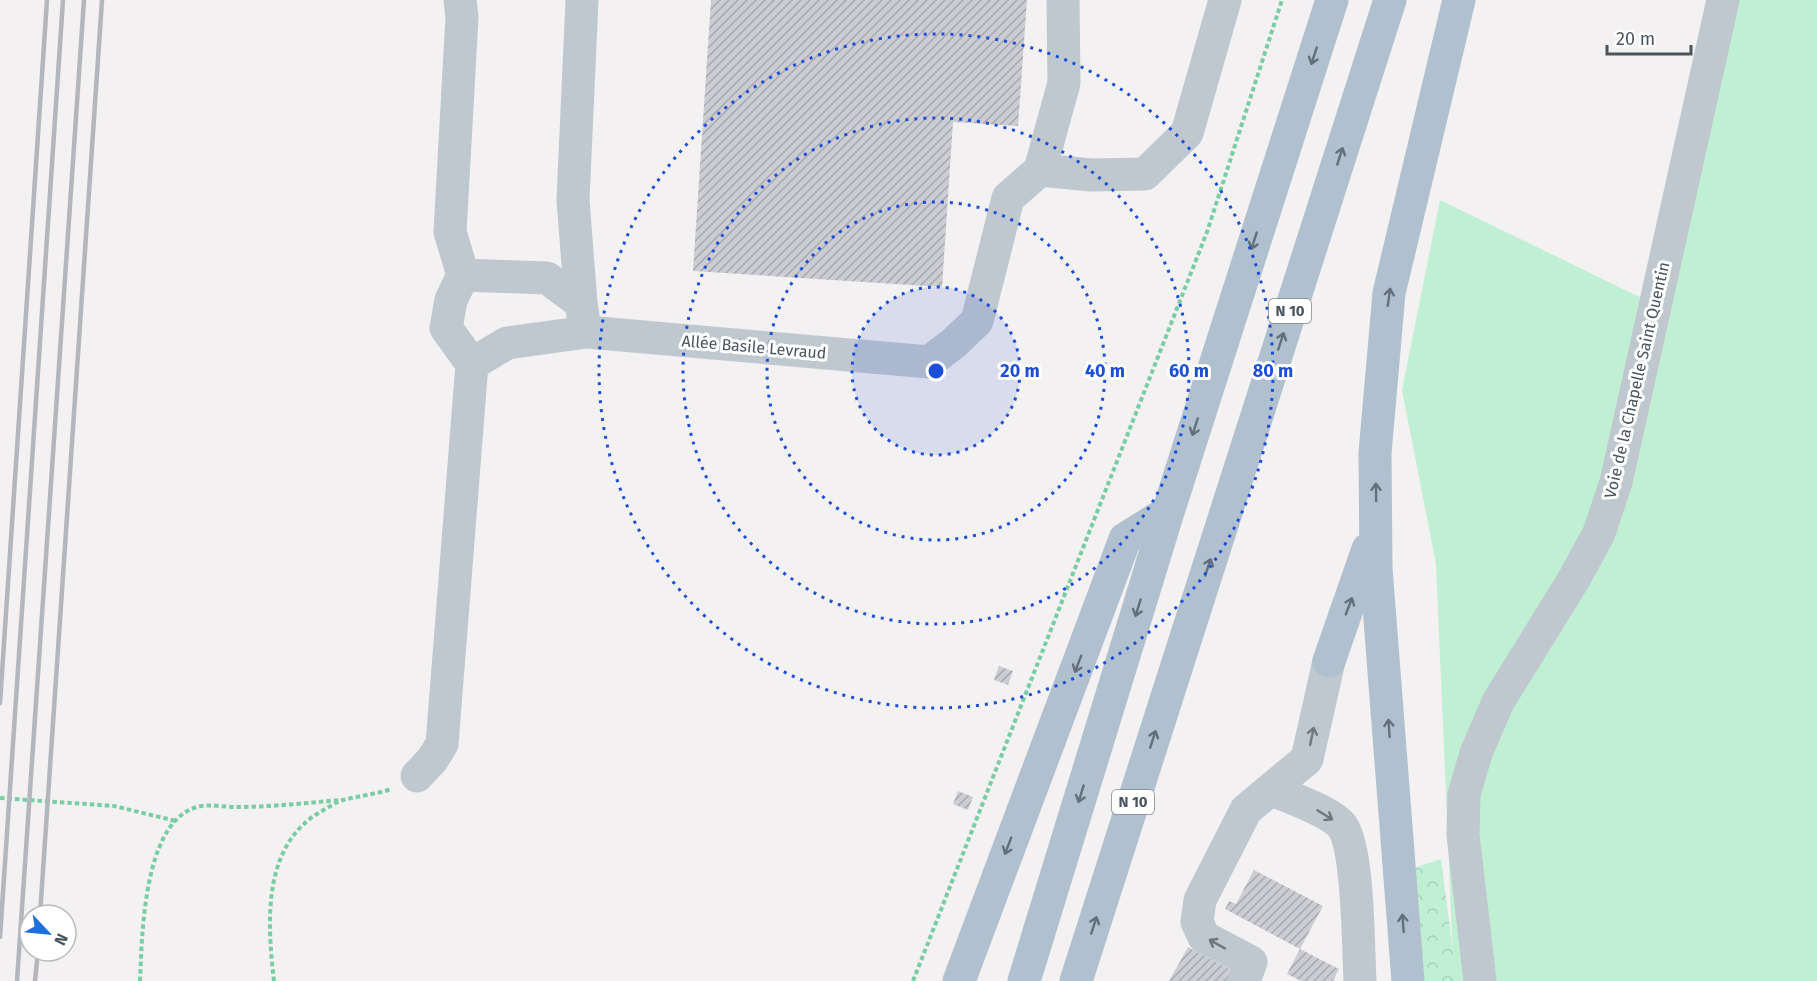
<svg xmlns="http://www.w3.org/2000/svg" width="1817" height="981" font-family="'Fira Sans',sans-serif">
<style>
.forest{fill:url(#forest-crowns)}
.park{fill:#c1efd4}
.building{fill:url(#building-hatch)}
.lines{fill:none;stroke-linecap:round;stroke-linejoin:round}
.path{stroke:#7acca5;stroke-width:4;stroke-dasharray:4.5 3;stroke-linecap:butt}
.minor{stroke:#bfc8cf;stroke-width:33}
.major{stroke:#b1c0cf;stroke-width:33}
.rail{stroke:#b3b6bb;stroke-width:4.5}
.oneway{stroke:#636f7a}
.oneway2{stroke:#6c7780}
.ring{fill:none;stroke:#1d4ed8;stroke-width:3;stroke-dasharray:3 6}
.labels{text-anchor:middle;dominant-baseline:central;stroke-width:6;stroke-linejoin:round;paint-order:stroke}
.shield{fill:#fff;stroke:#80878e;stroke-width:1.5}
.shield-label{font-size:15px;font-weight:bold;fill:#49545e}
.street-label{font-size:16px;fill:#49545e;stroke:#fff}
.centre{fill:#1d4ed8;stroke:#fff;stroke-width:3}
.ring-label{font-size:18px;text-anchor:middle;font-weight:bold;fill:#1d4ed8;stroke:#fff;stroke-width:6;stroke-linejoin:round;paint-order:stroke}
</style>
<defs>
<pattern id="forest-crowns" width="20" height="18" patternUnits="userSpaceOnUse" patternTransform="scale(1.5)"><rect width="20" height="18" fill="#c1efd4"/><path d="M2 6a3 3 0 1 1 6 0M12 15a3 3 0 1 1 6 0" fill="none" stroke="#a7cfb8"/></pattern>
<pattern id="building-hatch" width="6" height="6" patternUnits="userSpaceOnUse" patternTransform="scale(1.5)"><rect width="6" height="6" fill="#cbcdd3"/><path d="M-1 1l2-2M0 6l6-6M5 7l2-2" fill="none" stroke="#a7a9ae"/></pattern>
</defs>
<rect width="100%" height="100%" fill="#f3f1f1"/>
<path class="forest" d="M1441,859L1457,981H1423L1411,869Z"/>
<path class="park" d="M1720,0H1817V981H1454L1436,564L1402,390L1440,200L1656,305Z"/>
<path class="building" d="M711,0H1027L1018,126L953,122L942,287L693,271Z
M999,666L1013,671L1008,685L994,680Z
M958,791L973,797L968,810L953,804Z
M1254,870L1323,906L1300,949L1225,909L1229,901L1236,904Z
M1188,947L1251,981H1169Z
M1300,949L1339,969L1333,981H1301L1287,974Z"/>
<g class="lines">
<path class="path" d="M0,798L114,806L176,821
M140,981C142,937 143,826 194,808C207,803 222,807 235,807C271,807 306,803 341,800
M274,981C267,922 262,844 322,811C329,807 336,802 343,800C359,796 376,794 392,789
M913,981L1207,232L1282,0"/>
<path class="minor" d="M460,0L462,17L450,232L463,275
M1040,170L1064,83L1063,0
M581,303L573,200L582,0
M472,364L446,328L451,300L463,275L547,278L581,303L583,316
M417,776L432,760L442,744L472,364L507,343L587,332L929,362L954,343L977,321L1008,198L1040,170L1091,175L1145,174L1187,133L1225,0
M1272,790C1289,797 1331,812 1342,826C1359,849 1358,949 1360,981
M1244,981L1251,962L1204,937L1197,922L1200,900L1246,810L1307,759L1329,661
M1480,981L1463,835L1464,795L1476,753L1498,702L1574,579L1599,533L1616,482L1723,0"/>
<path class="major" d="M1329,661L1368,549
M959,981L1125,539L1168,512
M1024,981L1168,512L1332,0
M1076,981L1390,0
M1408,981L1376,568L1375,453L1389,293L1459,0"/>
<path class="rail" d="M0,703L47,0
M40,915L102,0
M0,937L63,0
M17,981L84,0
M35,981L38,951"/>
</g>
<defs><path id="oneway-shaft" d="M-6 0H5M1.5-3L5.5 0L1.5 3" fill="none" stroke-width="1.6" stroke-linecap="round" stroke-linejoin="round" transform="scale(1.5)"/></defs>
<g class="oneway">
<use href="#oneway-shaft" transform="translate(1314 56) rotate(108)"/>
<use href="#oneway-shaft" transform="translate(1340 156) rotate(-72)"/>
<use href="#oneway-shaft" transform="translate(1254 241) rotate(108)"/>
<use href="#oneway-shaft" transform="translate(1389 297) rotate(-82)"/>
<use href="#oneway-shaft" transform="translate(1281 341) rotate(-72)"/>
<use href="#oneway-shaft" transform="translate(1195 427) rotate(108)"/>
<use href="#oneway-shaft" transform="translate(1376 492) rotate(-91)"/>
<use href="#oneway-shaft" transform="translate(1208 567) rotate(-72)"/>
<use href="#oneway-shaft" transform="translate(1349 606) rotate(-69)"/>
<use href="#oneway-shaft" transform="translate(1138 608) rotate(107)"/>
<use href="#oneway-shaft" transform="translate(1078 664) rotate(111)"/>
<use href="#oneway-shaft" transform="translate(1389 728) rotate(-94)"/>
<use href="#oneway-shaft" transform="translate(1153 739) rotate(-72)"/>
<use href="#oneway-shaft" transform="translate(1081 794) rotate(107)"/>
<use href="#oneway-shaft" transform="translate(1008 846) rotate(111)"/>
<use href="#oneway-shaft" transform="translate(1403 923) rotate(-94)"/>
<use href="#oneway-shaft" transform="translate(1094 925) rotate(-72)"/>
</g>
<g class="oneway2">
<use href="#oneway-shaft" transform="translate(1312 736) rotate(-78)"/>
<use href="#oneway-shaft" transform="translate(1325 815) rotate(32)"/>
<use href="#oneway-shaft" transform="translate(1217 944) rotate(-151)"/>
</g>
<circle cx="936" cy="371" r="84" fill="#1d4ed8" fill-opacity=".12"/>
<g class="ring">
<circle cx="936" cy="371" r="84"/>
<circle cx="936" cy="371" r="169"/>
<circle cx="936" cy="371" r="253"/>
<circle cx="936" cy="371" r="337"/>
</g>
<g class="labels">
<g class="shield">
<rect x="1269" y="299" width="42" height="24" rx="4.5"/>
<rect x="1112" y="790" width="42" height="24" rx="4.5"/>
</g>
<g class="shield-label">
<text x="1290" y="311">N 10</text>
<text x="1133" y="802">N 10</text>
</g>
<g class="street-label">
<text transform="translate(754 347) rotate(5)">Allée Basile Levraud</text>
<text transform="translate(1637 380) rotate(-77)">Voie de la Chapelle Saint Quentin</text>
</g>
</g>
<circle cx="936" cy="371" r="9" class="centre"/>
<g class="ring-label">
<text x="1020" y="377">20 m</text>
<text x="1105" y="377">40 m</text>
<text x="1189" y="377">60 m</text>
<text x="1273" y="377">80 m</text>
</g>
<g transform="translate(48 933) rotate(116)"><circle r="28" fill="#ffffff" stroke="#b6bbbf" stroke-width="1.5"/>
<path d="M0-4.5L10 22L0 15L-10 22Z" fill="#1e6fe0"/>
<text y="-9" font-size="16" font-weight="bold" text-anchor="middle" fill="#49545e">N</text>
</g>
<path d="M1607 45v9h84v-9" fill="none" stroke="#49545e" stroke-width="3"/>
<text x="1616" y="45" font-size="18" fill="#49545e" stroke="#ffffff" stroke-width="4.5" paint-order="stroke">20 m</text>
</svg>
